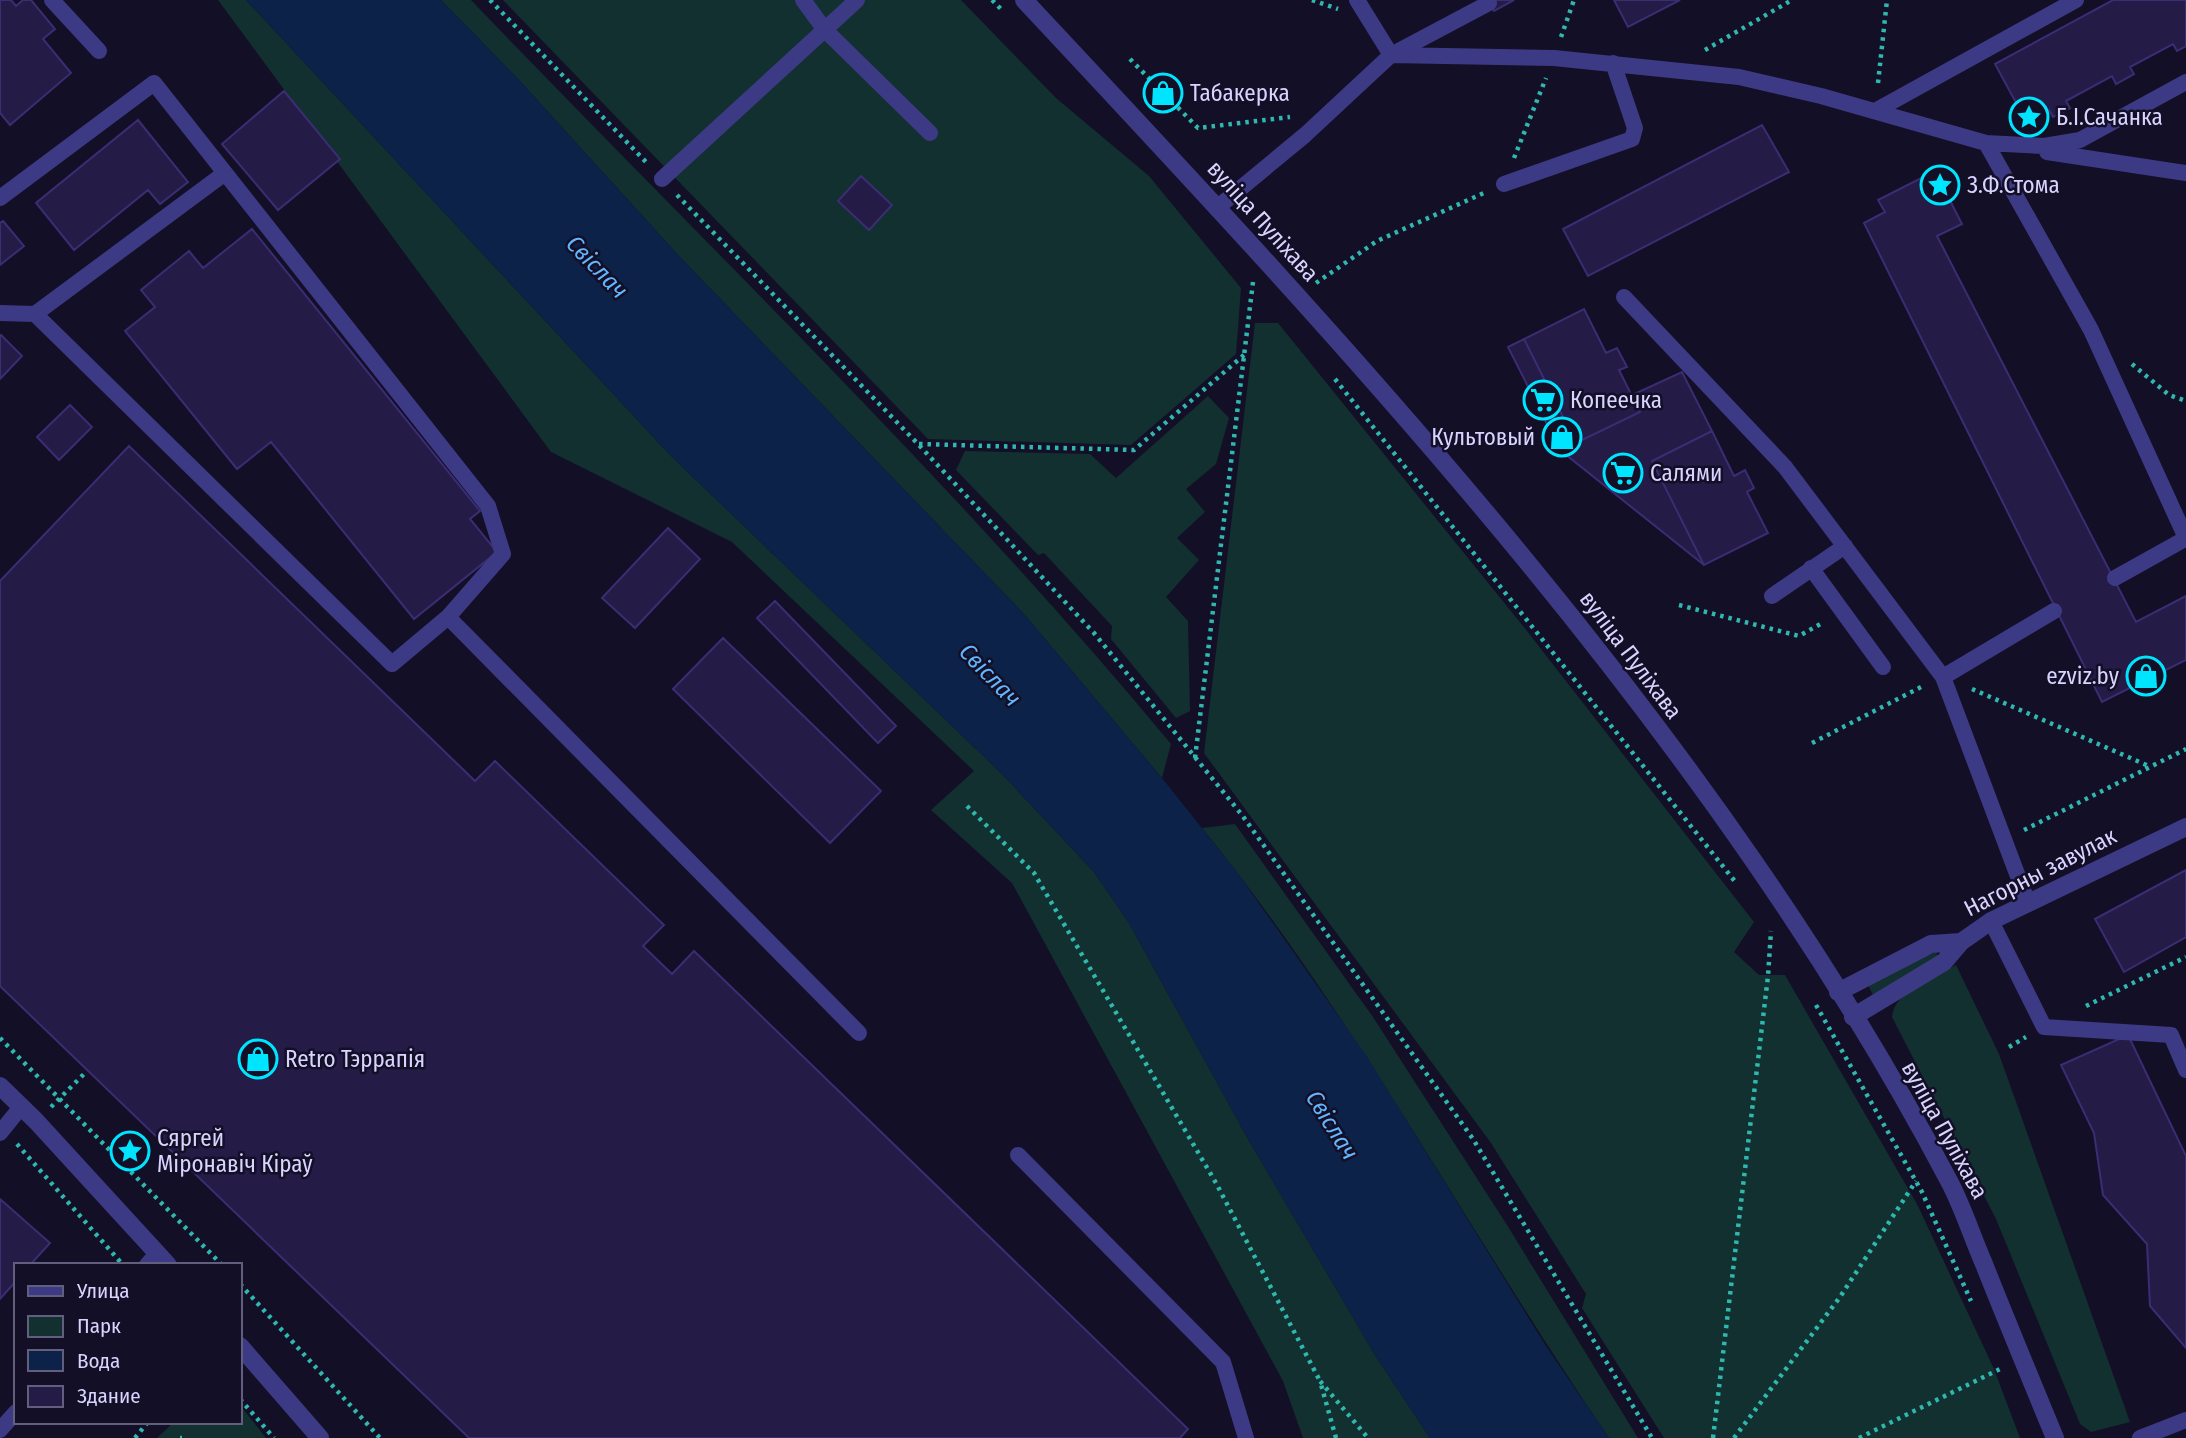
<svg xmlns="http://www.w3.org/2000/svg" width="2186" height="1438" font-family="'Fira Sans Condensed',sans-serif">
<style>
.green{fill:#12302f}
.water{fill:#0c2248}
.building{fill:#241b47;stroke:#3b2d73;stroke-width:2}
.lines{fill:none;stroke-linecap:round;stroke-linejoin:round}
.path{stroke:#2fb8b0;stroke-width:4.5;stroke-dasharray:3.5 5;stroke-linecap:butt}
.service{stroke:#3d3a85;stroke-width:16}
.minor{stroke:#3d3a85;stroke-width:18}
.tertiary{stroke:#3d3a85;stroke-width:18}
.labels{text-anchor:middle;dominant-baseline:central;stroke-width:5;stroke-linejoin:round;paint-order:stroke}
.poi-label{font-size:23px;fill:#d9d4ff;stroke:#130f26;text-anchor:start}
.street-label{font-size:23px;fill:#d9d4ff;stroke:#130f26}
.water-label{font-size:24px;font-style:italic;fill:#62b6ff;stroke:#130f26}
</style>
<rect width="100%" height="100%" fill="#130f26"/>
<path class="green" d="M218,0H246L671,456L1002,774L1094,872L1129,923L1248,1139L1375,1355L1430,1438H1303L1283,1381L1012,883L931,810L974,771L732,542L551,452Z
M441,0H471C707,246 954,482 1171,744L1162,778L1024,614L678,255L519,80Z
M503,0H961L1056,98L1149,176L1241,288L1236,354L1131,445L928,439Z
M1255,323H1278L1523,626L1754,922L1734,952L1759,975H1785L1918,1206L1994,1369L2020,1438H1664L1582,1308L1586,1294L1491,1143L1204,753Z
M1208,396L1229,418L1216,464L1186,489L1205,512L1177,538L1199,560L1166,597L1188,621L1190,711L1176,718L1111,639L1112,626L1044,553L1038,555L956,470L965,451L1090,454L1116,478Z
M1235,824L1373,1017L1507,1225L1638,1438H1609C1471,1236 1356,1018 1202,828Z
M1936,952L1938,956L1874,997L1867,983Z
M1956,965L1999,1054L2130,1422L2091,1432L2080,1424L1996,1219L1892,1017C1894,991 1935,977 1956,965Z
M240,1405L266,1438H157L174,1422H240Z"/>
<path class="water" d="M246,0H441L519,80L678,255L1024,614L1162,778L1237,872L1366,1055L1546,1346L1609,1438H1430L1375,1355L1248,1139L1129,923L1094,872L1002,774L671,456Z"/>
<path class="building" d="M0,0H11L16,6L23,0H31L55,29L43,39L71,73L10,125L0,113Z
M1487,0H1514L1494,11Z
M1614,0H1680L1628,27Z
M2113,0H2186V46L2177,51L2173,44L2130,67L2134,74L2116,84L2112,76L2066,101L2070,108L2061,113L2053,117L2049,110L2027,123L1995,64Z
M284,91L340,159L278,210L222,144Z
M138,120L188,182L160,204L148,190L74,250L36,203Z
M1762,125L1789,172L1588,276L1563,229Z
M1935,171L1962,224L1937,236L2136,622L2186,596V660L2102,702L1864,223L1885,212L1878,200Z
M861,176L892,205L869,230L838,201Z
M3,221L24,246L0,265V223Z
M252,229L480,511L470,519L497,552L414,619L271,442L237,469L125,331L155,307L141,290L189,251L203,268Z
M1584,309L1606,353L1617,348L1627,367L1619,370L1640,412L1576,443L1524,339Z
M1,335L22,356L0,379V335Z
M1524,339L1576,443L1640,412L1632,395L1682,372L1712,431L1652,461L1704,565L1560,450L1508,347Z
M70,405L92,427L59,460L37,437Z
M1712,431L1734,476L1745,470L1754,488L1747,492L1768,533L1704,565L1652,461Z
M129,446L475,781L495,761L664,925L643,946L672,974L694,951L1188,1429L1180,1438H469L0,986V581Z
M668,528L700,559L635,628L602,598Z
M775,601L896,726L878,743L757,618Z
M723,638L881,791L830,843L673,689Z
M2186,870V937L2124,972L2095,919Z
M2128,1035L2186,1156V1348L2150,1306L2147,1244L2103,1195L2094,1133L2061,1065Z
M0,1199L50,1243L30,1265H16V1281L0,1299Z"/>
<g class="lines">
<path class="path" d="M490,0L647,163
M992,0L1003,11
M1312,0L1338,9
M1561,37L1574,0
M1705,50L1792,0
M1130,59L1198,128L1290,117
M1878,83L1887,0
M1156,109L1168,98
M1514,158L1546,78
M677,195L918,444L1094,633L1242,815L1473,1139L1652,1438
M1316,283L1377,241L1486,192
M2132,364L2169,395L2186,401
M1335,379L1737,884
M919,444L1134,450L1244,355
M1679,605L1799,636L1824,622
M1972,689L2151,767
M1812,743L1923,686
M1195,758L1253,282
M967,806L1034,873L1216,1183L1320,1381
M2024,830L2186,749
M1816,1005L1922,1192L1971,1301
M2086,1006L2186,957
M0,1038L222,1265
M2009,1047L2026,1037
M51,1107L86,1072
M17,1144L123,1265
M240,1284L380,1438
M240,1399L274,1438
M135,1438L148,1422
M180,1438H182
M1336,1438L1320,1381L1368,1438
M1713,1438L1768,976L1771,931
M1734,1438L1840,1297L1916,1181
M1859,1438L2000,1369"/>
<path class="service" d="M52,0L99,51
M803,0L825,30L930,133
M1357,0L1391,55L1554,58L1739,77L1821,96L1986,143L2044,146L2080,140L2186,82
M1875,111L2076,0
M1986,143L2091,330L2186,538
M2047,152L2186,173
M662,179L857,0
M1504,184L1632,139L1635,128L1613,63
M0,198L154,83L488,506L503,554L448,617L859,1033
M1218,207L1305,135L1391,55L1489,3
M1624,297L1785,467L1943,677L2028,903
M0,313L35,314L392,664L448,617
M35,314L225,173
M1811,568L1883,667
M2115,578L2185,539
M1772,596L1845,546
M1943,677L2054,611
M1991,921L2044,1027L2171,1035L2186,1070
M0,1133L21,1107
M1018,1155L1223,1362L1246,1438
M147,1265L157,1254
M0,1430L16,1412
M2140,1438L2186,1420"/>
<path class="minor" d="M1838,992L1931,944L1961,942
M1853,1017L1944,962L1961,942L1991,921L2186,827
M0,1086L36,1121L168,1265
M240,1346L320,1438"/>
<path class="tertiary" d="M1024,0C1362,361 1717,741 1949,1181C1963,1207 1972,1237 1984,1264C2007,1322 2031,1380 2055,1438"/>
</g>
<defs>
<symbol id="shop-ring" viewBox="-11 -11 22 22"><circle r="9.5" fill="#130f26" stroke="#00e5ff" stroke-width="1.5"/><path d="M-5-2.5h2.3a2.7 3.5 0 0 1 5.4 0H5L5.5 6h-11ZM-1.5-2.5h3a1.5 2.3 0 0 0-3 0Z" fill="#00e5ff"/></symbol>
<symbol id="sight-ring" viewBox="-11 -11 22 22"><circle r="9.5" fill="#130f26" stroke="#00e5ff" stroke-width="1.5"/><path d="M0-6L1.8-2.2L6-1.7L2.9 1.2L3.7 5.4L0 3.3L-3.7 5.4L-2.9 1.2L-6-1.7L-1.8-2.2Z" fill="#00e5ff"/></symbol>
<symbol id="supermarket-ring" viewBox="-11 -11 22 22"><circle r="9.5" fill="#130f26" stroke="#00e5ff" stroke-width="1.5"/><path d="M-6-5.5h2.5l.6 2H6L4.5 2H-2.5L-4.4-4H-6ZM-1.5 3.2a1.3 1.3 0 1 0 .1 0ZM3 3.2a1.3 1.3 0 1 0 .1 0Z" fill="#00e5ff"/></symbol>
</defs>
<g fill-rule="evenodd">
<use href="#shop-ring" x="1141" y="71" width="44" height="44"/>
<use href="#sight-ring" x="2007" y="95" width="44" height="44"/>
<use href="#sight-ring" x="1918" y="163" width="44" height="44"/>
<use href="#supermarket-ring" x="1521" y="378" width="44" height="44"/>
<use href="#shop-ring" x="1540" y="415" width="44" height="44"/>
<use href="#supermarket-ring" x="1601" y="451" width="44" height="44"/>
<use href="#shop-ring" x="2124" y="654" width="44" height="44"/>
<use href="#shop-ring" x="236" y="1037" width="44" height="44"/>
<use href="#sight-ring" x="108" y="1129" width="44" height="44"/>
</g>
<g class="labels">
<g class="poi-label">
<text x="1190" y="93">Табакерка</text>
<text x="2056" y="117">Б.І.Сачанка</text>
<text x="1967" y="185">З.Ф.Стома</text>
<text x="1570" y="400">Копеечка</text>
<text x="1535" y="437" text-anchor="end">Культовый</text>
<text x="1650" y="473">Салями</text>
<text x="2119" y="676" text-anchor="end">ezviz.by</text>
<text x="285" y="1059">Retro Тэррапія</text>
<text x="157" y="1138">Сяргей<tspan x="157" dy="26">Міронавіч Кіраў</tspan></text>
</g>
<g class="street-label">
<text transform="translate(1263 221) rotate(48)">вуліца Пуліхава</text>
<text transform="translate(1631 655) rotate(53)">вуліца Пуліхава</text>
<text transform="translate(2040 872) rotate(-27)">Нагорны завулак</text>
<text transform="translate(1945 1130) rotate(61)">вуліца Пуліхава</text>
</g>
<g class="water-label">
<text transform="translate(597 267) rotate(46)">Свіслач</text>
<text transform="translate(990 675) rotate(46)">Свіслач</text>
<text transform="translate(1332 1125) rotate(58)">Свіслач</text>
</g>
</g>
<rect x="14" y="1263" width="228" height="161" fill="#130f26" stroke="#625e7d" stroke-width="2"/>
<rect x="28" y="1286" width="35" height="10" fill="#3d3a85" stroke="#625e7d" stroke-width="2"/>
<text x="77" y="1298" font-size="21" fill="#d9d4ff">Улица</text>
<rect x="28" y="1316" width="35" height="21" fill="#12302f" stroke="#625e7d" stroke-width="2"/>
<text x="77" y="1333" font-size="21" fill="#d9d4ff">Парк</text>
<rect x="28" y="1350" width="35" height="21" fill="#0c2248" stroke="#625e7d" stroke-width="2"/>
<text x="77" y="1368" font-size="21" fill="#d9d4ff">Вода</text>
<rect x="28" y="1386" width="35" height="21" fill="#241b47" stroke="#625e7d" stroke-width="2"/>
<text x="77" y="1403" font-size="21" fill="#d9d4ff">Здание</text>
</svg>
